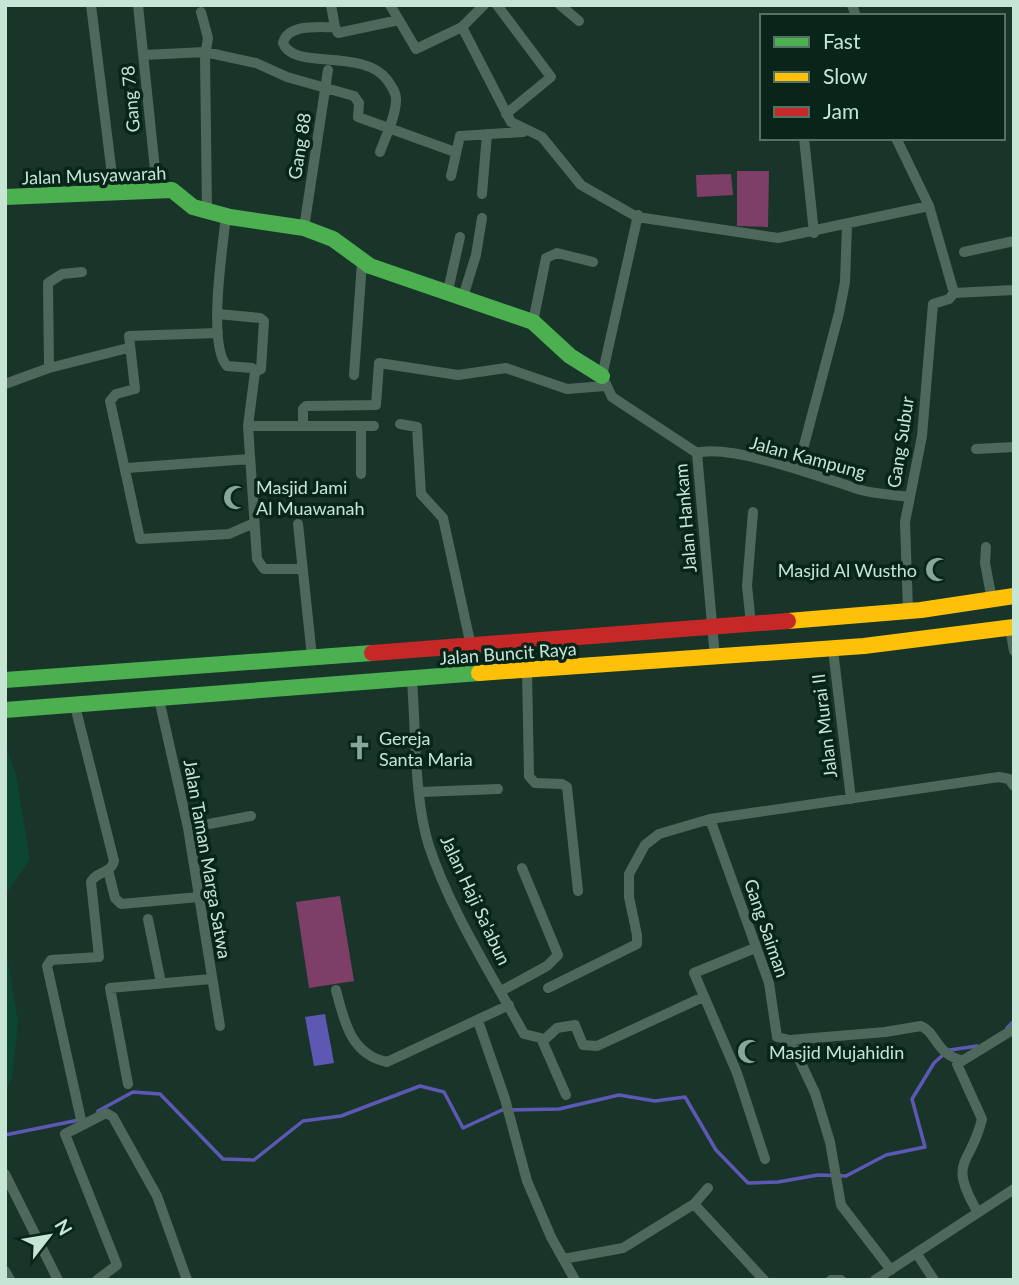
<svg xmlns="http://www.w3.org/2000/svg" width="1019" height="1285" font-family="Lato,sans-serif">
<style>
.built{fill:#0c4531}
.green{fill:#7d3e67}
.water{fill:#5d58b4}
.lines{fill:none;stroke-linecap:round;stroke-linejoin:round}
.stream{stroke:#5d58b4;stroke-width:3.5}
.street{stroke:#4f685c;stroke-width:10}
.fast{stroke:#4caf50;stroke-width:16}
.slow{stroke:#ffc107;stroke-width:16}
.jam{stroke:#c62828;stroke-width:16}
.labels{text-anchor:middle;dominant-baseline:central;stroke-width:7;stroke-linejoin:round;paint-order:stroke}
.street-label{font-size:18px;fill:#c6e5d5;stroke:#092419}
.poi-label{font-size:18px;fill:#c6e5d5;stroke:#092419;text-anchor:start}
</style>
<rect width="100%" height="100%" fill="#19352a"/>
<path class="built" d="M5,743L16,775L30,860L5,895Z
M5,944L18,1022L12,1078L5,1091Z"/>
<path class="green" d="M737,171H769L768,227L737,226Z
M731,174L733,195L697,197L696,175Z
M340,896L354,981L309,988L296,902Z"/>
<path class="water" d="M325,1014L334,1063L314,1066L305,1017Z"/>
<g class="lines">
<path class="stream" d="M1007,1028L1014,1021
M950,1050L977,1046
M98,1111L133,1092L160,1094L223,1159L254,1160L303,1121L341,1116L420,1086L444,1092L463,1128L502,1110L559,1109L619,1095L655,1101L685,1097L716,1150L748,1183L778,1182L818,1175L846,1176L886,1155L925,1147L912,1099L934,1063L944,1054
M5,1135L79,1120"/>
<path class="street" d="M91,5L114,191
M138,5L157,189
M331,5L335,27C319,28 288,23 283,43C293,71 364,47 388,81C392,87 397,94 396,101C395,118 386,136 380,152
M497,5L551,77L506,114
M560,5L579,21
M852,5L856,16
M201,12L208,38L205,56L207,211
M399,20L416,49L462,27L484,5
M335,27L338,33L399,20L390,5
M462,27L511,122L542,137L581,185L637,217L778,238L929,206
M144,55L205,52L256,63L287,77L354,96L359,103L358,117L455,152
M804,138L814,233
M896,138L929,206L954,293L1014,290
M451,176L460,136L523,132
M482,194L487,134
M638,215L602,376L612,397L697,453L715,658
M226,216C223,245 207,345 227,366L252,368L255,372
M304,228L328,70
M964,252L1014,241
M447,295L460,237
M462,300L476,255L482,218
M218,314L260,318L264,321L261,369L255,372
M533,322L546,258L557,253L593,262
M218,333L129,336L135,389L116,394L110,401L140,539L229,534L254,523
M49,368L128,348
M255,372L248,426L257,559L264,569H303
M354,375L362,262
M5,384L49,368L48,283L62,274L82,272
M400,424L417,427L421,494L443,518L471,646
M248,426H374
M303,426V409L306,406L376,405L379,363L458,375L506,368L567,389L605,386
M361,426V474
M976,449L1014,447
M697,453C730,443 826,479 861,490C876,494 894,495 910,497
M127,468L249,459
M798,468L839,313L845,282L847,225
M298,524L312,657
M986,547L985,563L992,600
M908,611L905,522L922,436L933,304L949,299L954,293
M751,624L747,586L753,512
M1010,628L1014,651
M833,650L851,799
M527,670L529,776L535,783L562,784L567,787L578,891
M412,681C416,730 414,800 429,846C450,910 492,975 524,1034L541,1038L566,1095
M159,699L188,828L220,1026
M75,706L114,861C111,874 96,871 91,882L99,957L51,960L47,966L82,1124
M421,792L498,789
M710,819L769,983L777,1037L790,1040L885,1032L921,1026C937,1033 934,1051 960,1060
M188,828L251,816
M108,870L115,898L121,904L199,897
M148,919L161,983
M755,948L694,973L737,1073L765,1159
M548,988L637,944V935L629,897V874L645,845L659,834L710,819L999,777L1009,779L1014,786
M336,990C344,1021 351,1055 387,1062L509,1005
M501,991L547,966L558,955L522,868
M478,1021L505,1099L527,1181L551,1237L575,1280
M790,1040L815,1093L830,1142L841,1205L891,1270
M543,1041L557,1028L575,1025L583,1045L597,1046L703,997
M128,1084L110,988L211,979
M5,1174L58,1280
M694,1204L708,1188
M977,1211C947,1159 971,1166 982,1119L957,1064L1014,1029
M917,1254L934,1280
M563,1259L623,1248L694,1204L764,1280
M5,1271L10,1280
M97,1280L117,1265L65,1134L106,1113L113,1117L157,1196L187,1280
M831,1280H841
M875,1280L1014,1189"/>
<path class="fast" d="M5,197L172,190L193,207L230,217L304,228L333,239L370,266L533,322L570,356L602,376
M5,680L372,653
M5,710L479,673"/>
<path class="slow" d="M788,621L921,610L1014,596
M479,673L864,646L1014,627"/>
<path class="jam" d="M372,653L788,621"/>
</g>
<defs>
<symbol id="mosque-bare" viewBox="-9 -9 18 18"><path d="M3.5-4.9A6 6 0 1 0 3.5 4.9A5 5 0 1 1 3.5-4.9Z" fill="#89a799" stroke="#092419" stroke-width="2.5" paint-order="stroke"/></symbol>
<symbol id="church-bare" viewBox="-9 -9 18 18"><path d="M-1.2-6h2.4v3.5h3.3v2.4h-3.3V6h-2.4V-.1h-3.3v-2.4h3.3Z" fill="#89a799" stroke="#092419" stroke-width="2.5" paint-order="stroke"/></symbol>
</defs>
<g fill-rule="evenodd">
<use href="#mosque-bare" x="218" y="480" width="35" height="35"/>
<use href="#mosque-bare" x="920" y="552" width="35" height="35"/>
<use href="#church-bare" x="342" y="730" width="35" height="35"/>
<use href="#mosque-bare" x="732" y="1034" width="35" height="35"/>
</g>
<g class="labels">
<g class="street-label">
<text transform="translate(130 99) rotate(-95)">Gang 78</text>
<text transform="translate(299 146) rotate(-81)">Gang 88</text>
<text transform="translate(94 175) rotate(-2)">Jalan Musyawarah</text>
<text transform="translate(900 442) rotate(-81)">Gang Subur</text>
<text transform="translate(808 457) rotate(15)">Jalan Kampung</text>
<text transform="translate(685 518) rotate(-95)">Jalan Hankam</text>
<text transform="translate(508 653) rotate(-4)">Jalan Buncit Raya</text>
<text transform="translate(824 726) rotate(-97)">Jalan Murai II</text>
<text transform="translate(208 859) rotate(80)">Jalan Taman Marga Satwa</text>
<text transform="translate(476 900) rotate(65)">Jalan Haji Sa'abun</text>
<text transform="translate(767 928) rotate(71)">Gang Saiman</text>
</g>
<g class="poi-label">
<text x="256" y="487">Masjid Jami<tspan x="256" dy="21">Al Muawanah</tspan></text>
<text x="917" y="570" text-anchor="end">Masjid Al Wustho</text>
<text x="379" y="738">Gereja<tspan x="379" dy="21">Santa Maria</tspan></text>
<text x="769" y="1052">Masjid Mujahidin</text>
</g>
</g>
<rect width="1019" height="1285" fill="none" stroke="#c6e5d5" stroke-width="14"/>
<rect x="760" y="14" width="245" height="126" fill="#092419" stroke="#557164" stroke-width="2"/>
<rect x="774" y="37" width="35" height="10" fill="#4caf50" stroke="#557164" stroke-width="2"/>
<text x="823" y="49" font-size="21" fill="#c6e5d5">Fast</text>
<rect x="774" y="72" width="35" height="10" fill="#ffc107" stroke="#557164" stroke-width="2"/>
<text x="823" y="84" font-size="21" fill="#c6e5d5">Slow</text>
<rect x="774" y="107" width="35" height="10" fill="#c62828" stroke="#557164" stroke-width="2"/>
<text x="823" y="119" font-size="21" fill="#c6e5d5">Jam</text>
<g transform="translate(49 1236) rotate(59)" stroke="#092419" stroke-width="5" paint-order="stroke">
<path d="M0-5L12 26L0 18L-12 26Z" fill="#c6e5d5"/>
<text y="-10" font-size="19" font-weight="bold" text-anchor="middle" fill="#c6e5d5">N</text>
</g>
</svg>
